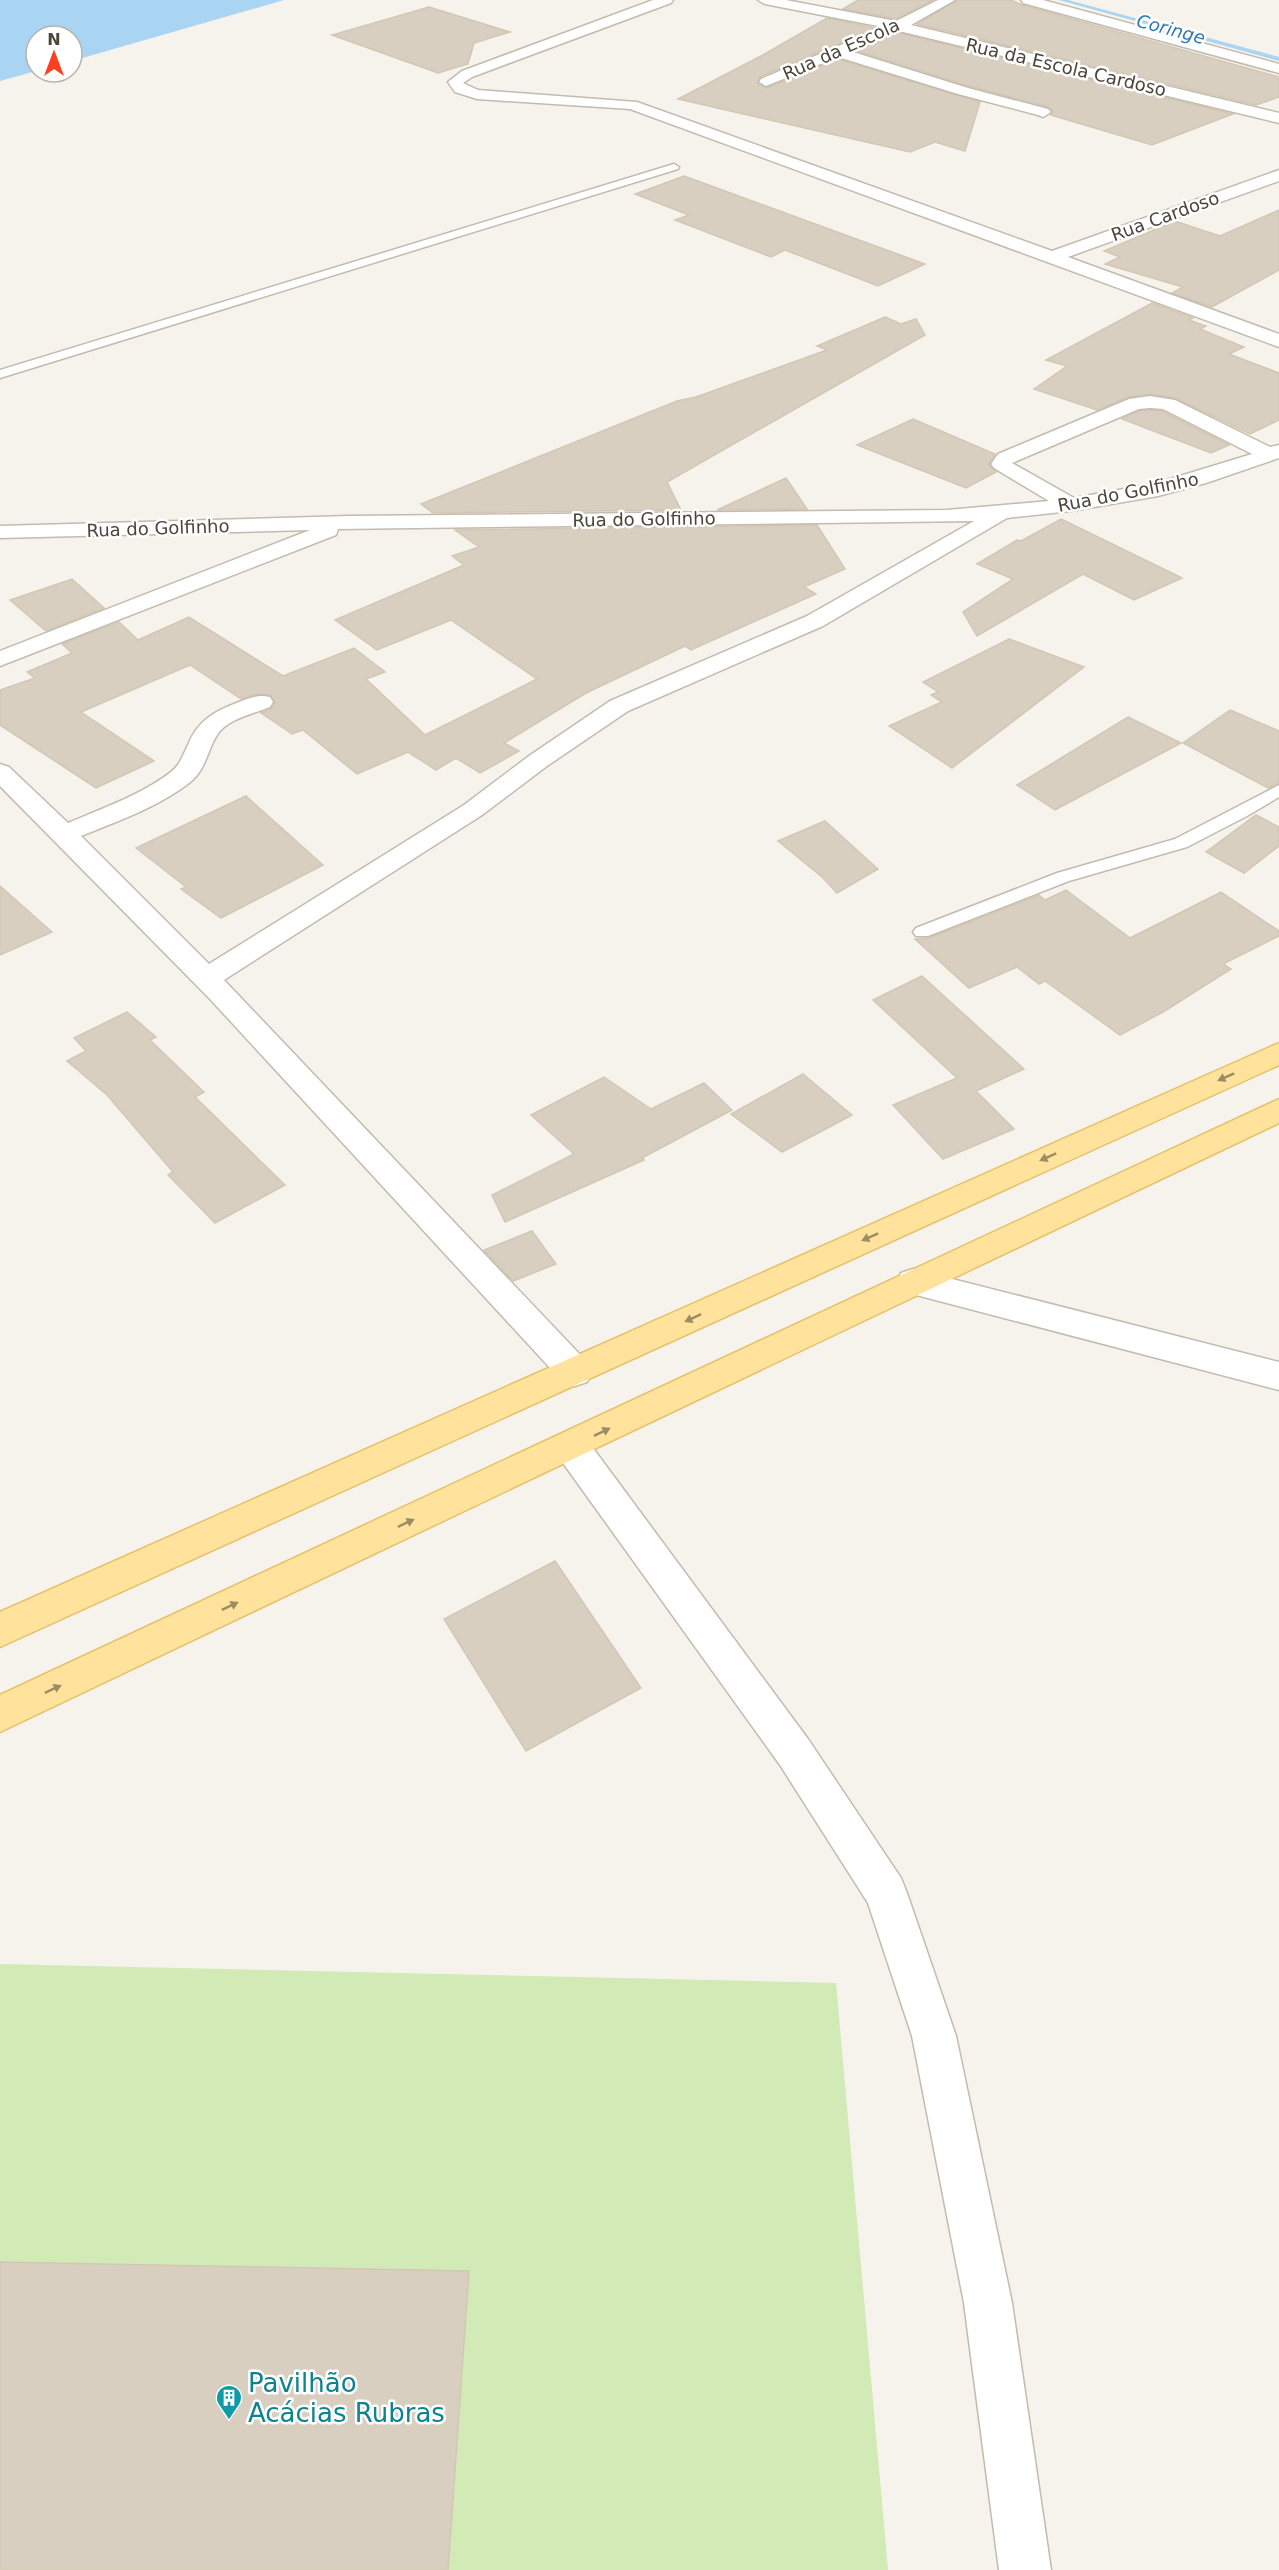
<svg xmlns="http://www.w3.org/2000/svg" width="1279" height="2570" font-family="'DejaVu Sans',sans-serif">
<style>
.green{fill:#d2eab5}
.water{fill:#a9d4f2}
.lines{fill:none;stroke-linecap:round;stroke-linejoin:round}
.stream{fill:#a9d4f2;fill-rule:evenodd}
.building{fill:#d8cfc1;stroke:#d3c7b4;stroke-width:1.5}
.lane-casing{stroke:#c2bbae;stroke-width:3}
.street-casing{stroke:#c2bbae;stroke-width:3}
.primary-casing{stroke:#e6c16a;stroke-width:3}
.lane{fill:#fff;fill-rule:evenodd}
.street{fill:#fff;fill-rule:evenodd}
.primary{fill:#ffe39c;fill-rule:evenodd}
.oneway{fill:#9c8c66}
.labels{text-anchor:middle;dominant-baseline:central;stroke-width:5;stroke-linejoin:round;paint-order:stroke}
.far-water-label{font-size:18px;font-style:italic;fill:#2e7ab2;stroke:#fff}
.far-street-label{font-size:18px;fill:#4b4439;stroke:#fff}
.near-culture-label{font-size:26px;fill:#0d838f;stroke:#fff;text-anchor:start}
</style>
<rect width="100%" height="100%" fill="#f6f3ec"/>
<path class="green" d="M0,1964L836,1983L888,2570H0Z"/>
<path class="water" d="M0,0H284L72,61V36H36V71L0,81Z"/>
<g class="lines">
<path class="stream" d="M1059,0H1068L1279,57V61Z"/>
</g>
<path class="building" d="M858,0H933L896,19L843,9Z
M957,0H1011L1022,5L1279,77V97L1256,105L917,24Z
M429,7L510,32L474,43L468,64L438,73L332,35Z
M827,18L875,28L760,77L758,84L767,88L838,59L980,102L965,151L935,142L910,152L678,99L763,55Z
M899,33L1233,114L1152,145L1051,115L1053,112L1049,107L969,86L857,51Z
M684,176L744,198L925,264L878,286L785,250L771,257L675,220L689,215L635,194Z
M1279,210V270L1212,307L1172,293L1183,287L1105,264L1120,257L1104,251L1175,221L1220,236Z
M1152,303L1193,318L1189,320L1206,326L1200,329L1244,347L1229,354L1279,373V420L1250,434L1175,398L1150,394L1129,397L1097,410L1034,389L1067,366L1046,360Z
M885,317L901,324L916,319L925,335L667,482L681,510L433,513L421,504L677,401L696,397L827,350L817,346Z
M1150,410L1162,411L1229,445L1211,453L1122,419L1140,411Z
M913,419L995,454L989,464L996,472L966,488L857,445Z
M786,478L807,509L717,510Z
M1061,519L1182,578L1134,600L1083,574L977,636L963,612L1013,579L977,564L1017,540L1021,541Z
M817,525L845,569L804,587L816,594L691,650L685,646L586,693L504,743L519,751L480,773L456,758L436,770L408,752L357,774L303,730L292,734L261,713L271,709L275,703L270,695L257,694L241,699L190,665L81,712L154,761L96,788L0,725V690L35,678L27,672L72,653L62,644L119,622L138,640L189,617L283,676L354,648L385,672L366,679L425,735L537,679L451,620L377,650L335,620L464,565L452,556L479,547L455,530Z
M72,579L104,608L46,631L10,600Z
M1009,639L1084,667L952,768L889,726L942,702L931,695L938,692L923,682Z
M1230,710L1279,731V783L1268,788L1183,743Z
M1128,717L1181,743L1055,810L1017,785Z
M246,796L323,865L221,918L181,889L186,887L136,848Z
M1256,815L1279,827V846L1244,873L1206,852Z
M825,821L878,869L837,893L822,877L778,841Z
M0,886L52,932L0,955Z
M1066,890L1130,938L1221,892L1279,931V936L1223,964L1231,969L1163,1012L1120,1035L1045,981L1039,984L1017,967L969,988L915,939L929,938L1039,895L1045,900Z
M922,976L1024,1069L976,1091L1014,1129L943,1159L893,1105L957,1078L873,1000Z
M127,1012L156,1037L150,1040L204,1092L195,1097L285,1185L215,1223L168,1175L173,1172L107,1095L67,1061L86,1051L74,1038Z
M803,1074L852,1115L782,1152L731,1114Z
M604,1077L651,1109L704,1083L732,1110L642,1158L644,1160L505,1222L492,1195L574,1154L531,1115Z
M532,1231L556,1264L513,1281L484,1250Z
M555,1561L641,1688L526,1751L444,1619Z
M0,2262L469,2271L448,2570H0Z"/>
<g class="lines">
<defs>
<path id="lane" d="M674,164L679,167L678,169L0,378V370Z
M1279,785V797L1247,816L1187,847L1069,881L928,936H916L913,932L916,928L1057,873L1175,839Z"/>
<path id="street" d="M653,0H673L671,3L472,77L463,83L478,90L637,102L1052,251L1279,170V181L1068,257L1279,334V347L630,109L477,99L455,92L448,82L462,71Z
M758,0H786L896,21L938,0H955L911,25L1279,113V123L899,31L850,51L968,88L1048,109L1051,112L1043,117L1038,115L958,94L838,57L766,86L759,82L761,79L883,27L765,4Z
M1021,0H1043L1279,64V73L1023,3Z
M1150,396L1175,400L1270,447L1279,445V458L1206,483L1158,496L1071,511L1007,518L823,626L628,711L547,766L482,815L224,980L587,1362L592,1372L587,1382L575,1386L563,1382L210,999L0,786V764L9,767L68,823C103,808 141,795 171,772C180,765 183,755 188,745C198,720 215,711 239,702C250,698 258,694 270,697L273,702L270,707C253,714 227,719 217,735C207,751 206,770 189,783C158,807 118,821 81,836L209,964L464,805L529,756L610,701L807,616L974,521L338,529L336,535L0,666V651L310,530L0,538V526L349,516L947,510L1049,501L994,468L991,464L998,454L1129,399ZM1150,408L1163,409L1252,454L1157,483L1074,498L1012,463L1139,409Z
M913,1269L1279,1362V1390L901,1291L897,1282L901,1273Z
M571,1431L584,1436L808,1739L901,1878L907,1893L956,2036L1012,2303L1051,2570H999L964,2303L912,2036L868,1903L780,1765L558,1456L553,1446L558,1436Z"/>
<path id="primary" d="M1279,1043V1065L0,1647V1612Z
M1279,1099V1123L0,1732V1695Z"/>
</defs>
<use href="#lane" class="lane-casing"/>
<use href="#street" class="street-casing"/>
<use href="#primary" class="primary-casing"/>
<use href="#lane" class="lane"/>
<use href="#street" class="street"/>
<use href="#primary" class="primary"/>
</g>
<defs><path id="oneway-solid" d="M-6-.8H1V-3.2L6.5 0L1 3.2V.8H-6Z" transform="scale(1.5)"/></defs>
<g class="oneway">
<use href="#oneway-solid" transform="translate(1226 1077) rotate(156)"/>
<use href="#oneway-solid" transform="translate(1048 1157) rotate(156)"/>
<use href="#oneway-solid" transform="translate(870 1237) rotate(156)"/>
<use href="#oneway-solid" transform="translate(693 1318) rotate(155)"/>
<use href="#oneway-solid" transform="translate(602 1432) rotate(-26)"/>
<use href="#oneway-solid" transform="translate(406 1523) rotate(-25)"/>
<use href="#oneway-solid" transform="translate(230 1606) rotate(-25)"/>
<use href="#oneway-solid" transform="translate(53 1689) rotate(-25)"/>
</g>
<defs>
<symbol id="building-pin" viewBox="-11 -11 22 30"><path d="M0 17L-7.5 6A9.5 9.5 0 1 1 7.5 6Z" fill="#0f9aa8" stroke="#fff"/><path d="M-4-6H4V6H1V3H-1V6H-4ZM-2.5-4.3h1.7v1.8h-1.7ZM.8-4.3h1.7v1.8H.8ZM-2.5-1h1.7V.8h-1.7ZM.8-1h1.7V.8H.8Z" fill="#fff"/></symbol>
</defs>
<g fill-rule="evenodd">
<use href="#building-pin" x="214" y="2383" width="30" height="40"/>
</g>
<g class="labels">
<g class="far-water-label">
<text transform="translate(1171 29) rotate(15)">Coringe</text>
</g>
<g class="far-street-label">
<text transform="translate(841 49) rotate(-24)">Rua da Escola</text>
<text transform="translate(1066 67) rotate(13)">Rua da Escola Cardoso</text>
<text transform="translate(1165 216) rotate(-20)">Rua Cardoso</text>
<text transform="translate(1128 492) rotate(-11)">Rua do Golfinho</text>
<text transform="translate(644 519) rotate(-1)">Rua do Golfinho</text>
<text transform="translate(158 528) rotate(-2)">Rua do Golfinho</text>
</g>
<g class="near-culture-label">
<text x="248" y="2383">Pavilhão<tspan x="248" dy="30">Acácias Rubras</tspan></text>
</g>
</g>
<g transform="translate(54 54)"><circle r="28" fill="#ffffff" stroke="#b7b4b0" stroke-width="1.5"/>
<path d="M0-4.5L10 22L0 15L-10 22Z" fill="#fc3f1d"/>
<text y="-9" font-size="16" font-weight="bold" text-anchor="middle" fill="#4b4439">N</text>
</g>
</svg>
